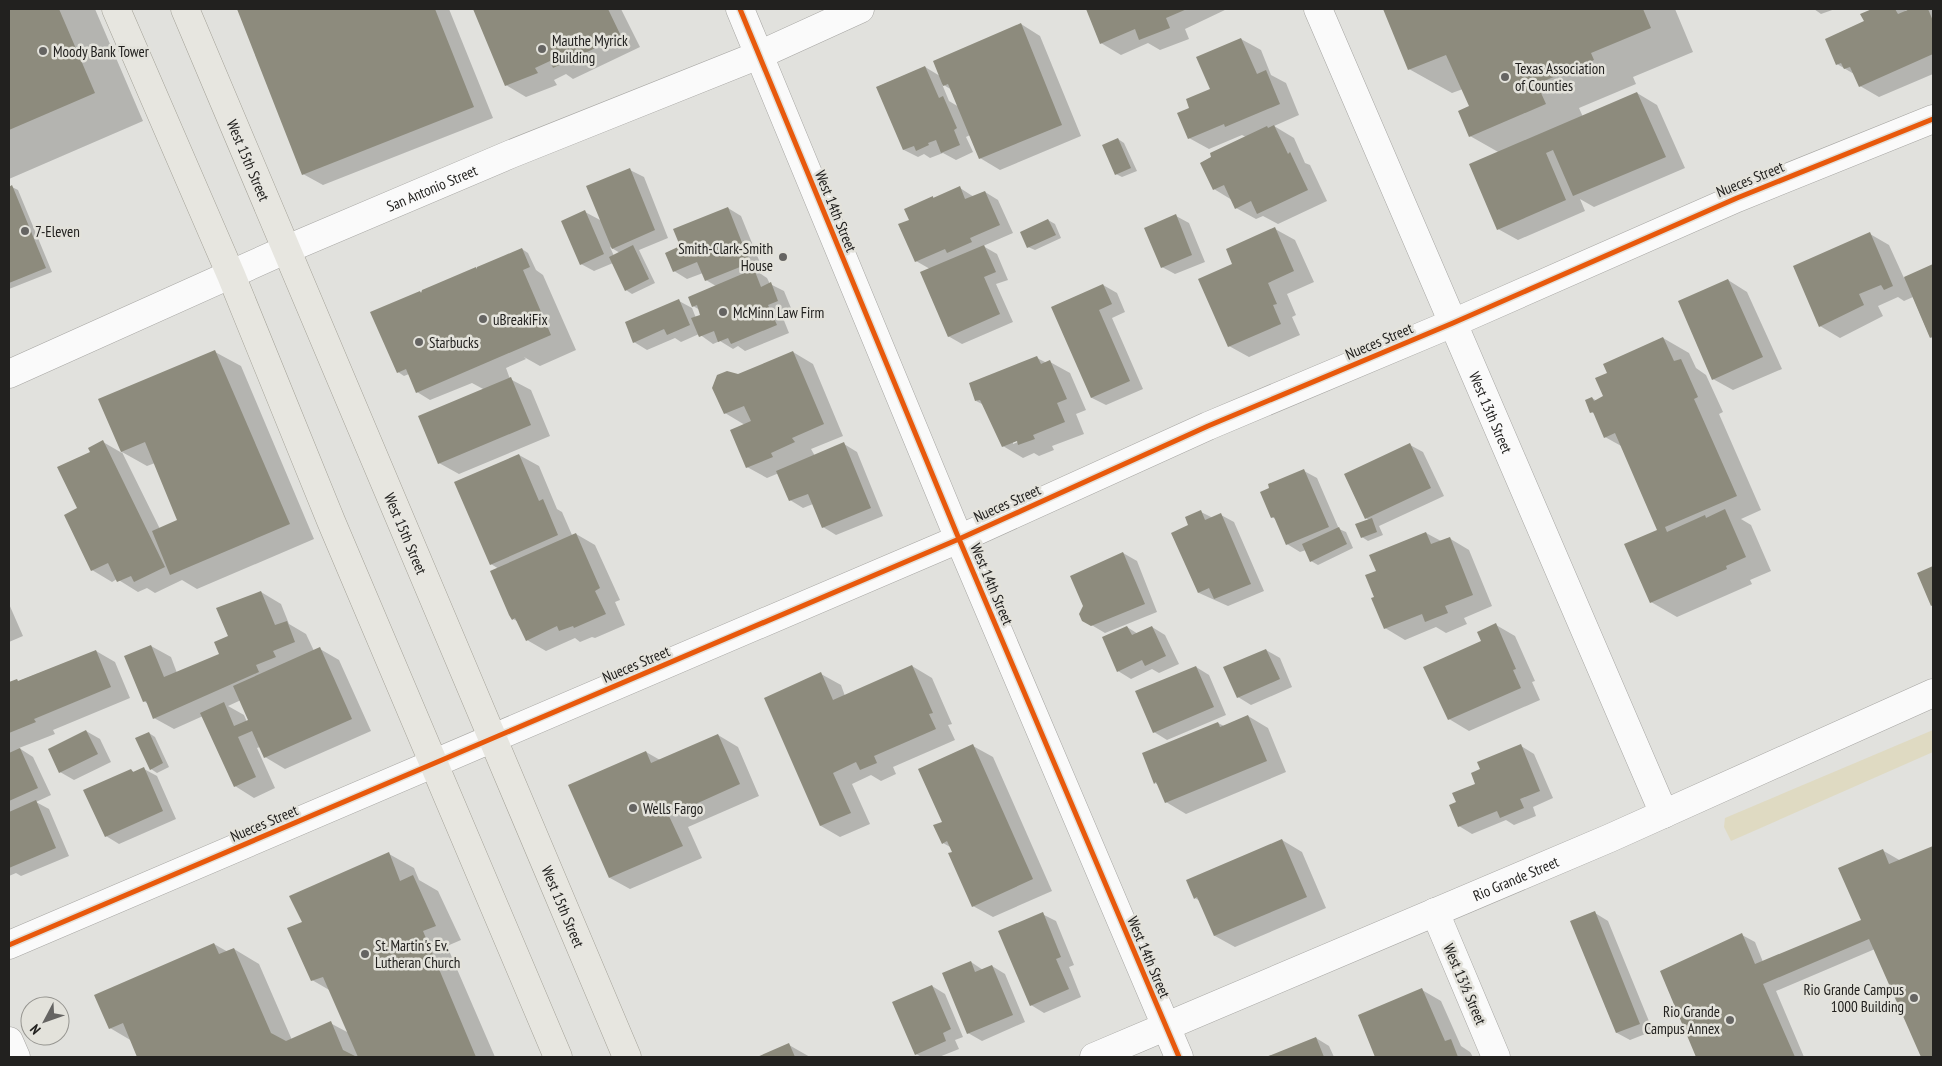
<svg xmlns="http://www.w3.org/2000/svg" width="1942" height="1066" font-family="'PT Sans Narrow',sans-serif">
<style>
.green{fill:#dfdac2}
.shadow{fill:#0003;fill-rule:evenodd}
.building{fill:#8d8b7d}
.lines{fill:none;stroke-linecap:round;stroke-linejoin:round}
.minor-casing{stroke:#a6a5a2;stroke-width:29}
.major-casing{stroke:#a4a298;stroke-width:29}
.minor{stroke:#fafafa;stroke-width:28}
.major{stroke:#e7e6e0;stroke-width:28}
.cycleway-casing{stroke:#e3e2db;stroke-width:8}
.cycleway{stroke:#e8590c;stroke-width:5}
.poi-dot{fill:#656462;stroke:#e3e2db;stroke-width:2}
.labels{text-anchor:middle;dominant-baseline:central;stroke-width:5;stroke-linejoin:round;paint-order:stroke}
.poi-label{font-size:15px;fill:#22211f;stroke:#e3e2db;text-anchor:start}
.street-label{font-size:15px;fill:#22211f;stroke:#e3e2db}
</style>
<rect width="100%" height="100%" fill="#e1e1dd"/>
<path class="green" d="M1933,730V752L1731,841L1724,827L1725,818Z"/>
<path class="shadow" d="M9,9H95L143,121L9,179Z
M238,9H449L493,118L323,185L303,174Z
M474,9H621L640,47L573,79L566,74L554,80L557,85L526,97L506,85Z
M1087,9H1227L1185,29L1189,39L1160,50L1148,43L1121,55L1101,43Z
M1384,9H1675L1693,52L1633,77L1636,84L1579,108L1583,117L1637,93L1657,105L1685,168L1594,207L1580,199L1585,211L1518,240L1498,229L1500,153L1470,136V106L1463,89L1452,93L1409,69Z
M1814,9H1835L1821,14Z
M1875,9H1903L1907,11L1913,9H1933V74L1879,97L1860,86L1854,74L1837,64L1866,22L1862,15Z
M1021,24L1040,36L1081,136L1000,170L980,158L970,135L966,137L973,152L956,160L943,153L930,158L924,154L918,157L904,150L877,87L925,67L940,76ZM942,84L952,90L959,107L949,101Z
M1241,39L1261,50L1271,75L1286,83L1299,115L1274,126L1294,138L1305,163L1310,165L1327,201L1278,224L1263,216L1256,219L1236,208L1232,200L1214,189L1201,163L1246,137L1242,135L1209,149L1189,138L1191,109L1211,89Z
M1118,139L1124,143L1137,171L1122,177L1116,174Z
M630,170L644,177L668,238L639,250L655,283L632,294L626,290L613,263L594,271L581,264L585,212L602,221ZM610,247L620,253L614,256Z
M12,187L18,190L52,272L9,289V188Z
M960,188L974,197L985,192L998,200L1013,233L983,246L997,254L1008,280L996,284L1013,322L962,344L948,336L930,269L916,261L910,220L933,197L935,199Z
M728,208L741,216L763,270L758,272L767,278L770,284L784,291L791,308L781,313L789,333L745,351L738,346L733,349L720,341L713,344L699,334L681,342L675,338L647,350L634,342L679,301L692,308L696,318L702,315L700,310L693,306L716,286L706,280L703,273L687,279L674,271L682,247Z
M1176,216L1189,223L1205,262L1175,274L1162,267Z
M1048,220L1055,224L1061,238L1035,250L1028,247Z
M1275,229L1295,240L1314,282L1287,294L1296,315L1292,317L1300,335L1249,357L1229,346L1234,264Z
M1870,234L1889,245L1904,278L1933,266V339L1930,337L1913,297L1904,301L1898,297L1878,306L1883,316L1840,338L1820,326Z
M522,249L528,253L536,270L543,275L576,350L540,366L524,357L526,359L506,368L510,379L531,390L550,436L459,474L439,463L485,390L472,383L430,400L417,392L409,374L404,376L398,372L420,292L423,294Z
M1728,280L1747,292L1782,369L1733,390L1713,379Z
M1103,285L1117,293L1125,312L1112,318L1143,389L1106,405L1092,398L1052,307Z
M1663,338L1689,353L1696,368L1706,375L1723,412L1719,414L1761,510L1741,519L1751,525L1771,571L1750,580L1752,584L1677,617L1651,602L1659,530L1623,447L1605,437L1595,414L1591,412L1592,398L1597,401L1605,397L1608,374Z
M215,352L241,366L314,539L197,589L182,580L155,593L147,588L138,592L117,579L112,582L92,570L79,509L92,452L103,442L122,453L100,400ZM122,452L147,466L155,463L179,520L160,529Z
M793,352L813,364L843,436L811,449L815,456L844,444L857,452L883,516L836,535L823,527L813,504L803,508L790,500L779,473L767,478L747,467L745,425L725,413L738,376Z
M1037,358L1047,363L1050,362L1070,373L1086,410L1076,414L1084,434L1052,446L1054,450L1039,456L1034,453L1023,458L1003,446L984,405L976,401ZM1023,440L1013,444V441Z
M1410,445L1423,452L1444,496L1379,526L1383,535L1368,541L1362,537L1369,520L1366,518Z
M519,455L539,466L557,509L562,512L572,535L576,534L595,545L620,600L615,602L625,625L595,638L592,637L580,642L575,638L546,651L527,640L519,622L513,619L499,569L491,564Z
M1304,471L1317,478L1339,529L1346,532L1353,548L1318,565L1311,561L1306,550L1300,552L1287,544L1277,520L1272,517Z
M1201,512L1213,518L1221,515L1234,522L1264,591L1228,606L1199,593L1189,526Z
M1426,533L1441,541L1449,538L1469,550L1492,606L1464,618L1467,624L1446,633L1436,627L1405,640L1385,628L1376,597L1377,571Z
M1123,553L1137,561L1157,612L1105,633L1083,620Z
M261,592L281,604L289,624L306,634L314,651L320,649L339,660L371,731L285,769L265,757L260,747L257,748L275,788L254,798L235,786L203,716L174,729L154,718L148,704L144,701L151,646L171,657L177,673L221,655L229,637ZM241,700L250,721L247,722L244,715L228,706Z
M9,604L23,636L9,642Z
M1496,625L1515,636L1535,681L1532,682L1540,700L1469,731L1449,719L1482,641Z
M1127,627L1138,634L1152,627L1165,635L1179,664L1159,673L1152,669L1131,679L1118,671Z
M1266,650L1280,658L1292,687L1251,705L1238,697Z
M96,651L115,662L130,698L53,730L55,734L19,748L33,757L51,795L36,802L49,809L69,856L21,876L16,873L9,876V685Z
M912,666L932,678L952,724L948,725L955,740L893,767L896,774L881,781L871,775L852,784L870,824L840,837L821,826V674L841,685L845,696Z
M1196,667L1209,675L1226,715L1167,740L1154,732Z
M1248,716L1268,728L1286,772L1186,814L1166,802L1159,785L1155,783L1218,723L1224,726Z
M86,731L100,739L111,762L74,780L60,772L49,750Z
M149,733L155,737L169,767L157,773L151,769Z
M718,735L738,747L759,796L688,827L702,858L630,889L610,878L646,752L660,760Z
M973,746L993,757L1052,891L993,917L973,906L952,848L943,843V822Z
M1521,746L1534,754L1553,798L1533,807L1536,816L1514,825L1506,820L1472,834L1459,826L1457,803L1477,785L1482,769Z
M144,769L157,776L176,819L119,844L106,836L131,770L135,773Z
M1282,840L1302,852L1326,908L1235,947L1215,936L1200,901L1195,898Z
M1933,847V1057H1923L1875,949L1776,991L1804,1057H1698L1661,972L1742,935L1755,942L1763,962L1861,921L1882,850L1901,861Z
M389,854L414,868L419,880L438,891L461,940L447,946L495,1057H139L132,1041L110,1028L96,995L214,944L228,952L234,949L259,964L292,1040L330,1023L349,1033L331,991L312,980L303,922Z
M1595,913L1608,921L1653,1031L1630,1040L1617,1033L1572,922Z
M1042,914L1056,921L1074,965L1069,967L1081,997L1044,1013L1031,1005Z
M971,962L983,970L992,966L1005,974L1025,1022L982,1041L968,1033Z
M932,986L945,994L963,1037L955,1040L959,1049L939,1057H922L916,1054Z
M1422,990L1441,1001L1461,1046L1470,1052L1473,1057H1377L1359,1016Z
M1316,1038L1329,1046L1334,1057H1269Z
M789,1045L810,1057H760Z"/>
<path class="building" d="M9,9H59L95,93L9,130Z
M237,9H435L474,107L302,175Z
M473,9H523L524,10L525,9H608L621,36L553,68L550,61L535,68L538,73L505,86Z
M1086,9H1187L1166,18L1170,28L1139,40L1135,29L1100,44Z
M1383,9H1643L1651,28L1591,53L1594,60L1537,84L1546,104L1469,137L1458,111L1469,106L1446,55L1408,70Z
M1872,9H1895L1898,14L1910,9H1928L1933,21V54L1859,87L1850,67L1844,69L1841,63L1836,65L1825,39L1864,21L1860,14Z
M1021,23L1062,125L979,159L948,84L943,86L933,61Z
M1241,38L1257,74L1266,70L1280,104L1225,127L1224,124L1188,139L1177,113L1189,108L1186,99L1210,89L1196,57Z
M925,66L939,98L943,96L957,128L954,130L960,145L941,153L936,140L928,143L929,145L916,151L914,146L903,150L876,87Z
M1637,92L1666,157L1573,196L1553,150L1546,153L1566,200L1497,230L1469,164Z
M1274,125L1288,154L1290,152L1308,190L1257,214L1251,201L1235,209L1224,185L1213,190L1200,163L1211,157L1210,153L1267,126L1268,128Z
M1118,138L1131,168L1115,175L1102,145Z
M630,168L655,230L612,249L586,186Z
M12,185L46,268L9,283V187Z
M960,186L965,199L985,191L1000,225L970,238L972,242L947,253L945,249L915,262L898,224L909,220L904,209L933,196V198Z
M728,207L750,263L705,281L697,262L673,272L665,253L680,246L673,229Z
M585,210L604,254L580,265L561,221Z
M1176,214L1192,255L1161,268L1144,228Z
M1048,219L1056,235L1027,248L1020,232Z
M1275,227L1294,271L1268,283L1277,304L1273,305L1281,324L1228,347L1198,279L1232,264L1226,249Z
M1870,232L1893,286L1884,290L1881,285L1859,294L1864,305L1819,327L1793,266Z
M633,245L649,279L625,291L609,257Z
M984,245L996,272L984,277L1000,314L948,337L920,272Z
M522,248L530,267L523,270L551,335L416,393L406,369L397,373L370,312L420,291L421,293L422,290L476,267V269L477,267Z
M1933,264V336L1930,338L1904,277Z
M754,269L761,287L771,282L778,301L768,305L777,325L731,344L728,338L718,342L714,331L699,337L691,318L700,315L697,305L692,307L688,297Z
M1728,279L1763,357L1712,380L1678,301Z
M1103,284L1112,304L1099,310L1130,381L1091,398L1051,307Z
M679,299L690,325L667,335L664,329L633,343L625,322Z
M1663,337L1674,361L1681,359L1698,397L1694,399L1737,496L1665,527L1667,532L1705,515L1706,518L1725,509L1746,557L1726,566L1727,569L1650,603L1624,544L1657,530L1615,433L1604,438L1593,412L1590,413L1585,400L1592,397L1594,401L1603,396L1595,378L1607,373L1603,364Z
M215,350L290,524L170,575L152,531L177,520L145,442L121,452L98,399Z
M793,351L824,424L792,438L795,442L771,453L773,457L746,468L730,430L751,421L744,406L724,414L712,388L717,375L727,371L738,374Z
M1037,356L1041,364L1050,360L1067,399L1057,403L1065,422L1033,435L1035,439L1018,445L1017,441L1002,447L980,400L975,401L969,383Z
M511,377L531,425L438,464L418,416Z
M103,440L165,567L134,582L131,576L117,582L108,563L91,571L64,515L77,508L57,467L90,452L88,448Z
M844,442L871,508L822,528L808,494L789,501L776,471Z
M1410,443L1431,488L1365,519L1344,474Z
M519,454L539,501L543,499L558,535L490,565L454,482Z
M1304,469L1329,527L1286,545L1274,517L1271,518L1260,492L1269,488L1268,484Z
M1201,510L1205,520L1221,513L1251,584L1214,599L1209,588L1198,593L1171,533L1188,525L1185,517Z
M1372,518L1377,532L1361,538L1355,524Z
M1339,527L1347,544L1310,562L1302,544Z
M1426,532L1431,544L1450,537L1473,595L1445,606L1448,613L1425,622L1422,614L1384,629L1371,598L1374,597L1365,575L1376,571L1369,555Z
M576,533L600,588L595,591L606,614L574,628L573,626L559,631L557,626L526,641L515,618L512,620L509,615L490,571Z
M1123,552L1145,604L1091,626L1082,621L1079,614L1083,606L1070,576Z
M1933,566V605L1931,606L1917,573Z
M261,591L275,625L287,621L295,642L273,651L276,657L256,665L259,672L153,719L146,701L143,702L124,656L151,645L164,677L219,654L214,642L228,636L216,608Z
M1496,623L1516,669L1513,670L1521,688L1448,720L1423,667L1481,641L1477,632Z
M1127,626L1132,635L1152,626L1166,656L1145,666L1142,660L1117,672L1102,637Z
M320,647L352,719L264,758L252,731L238,737L256,777L234,787L200,713L224,702L234,726L248,720L233,686Z
M1266,649L1280,679L1237,698L1223,667Z
M96,650L111,687L34,719L36,722L9,733V682L17,679L18,681Z
M912,665L933,713L929,714L936,729L874,756L877,763L860,770L856,762L833,773L851,813L820,826L764,698L821,672L833,700Z
M1196,666L1214,707L1153,733L1135,691Z
M1248,715L1267,761L1165,803L1156,782L1154,784L1142,753L1218,722L1220,727Z
M86,730L98,754L59,773L48,749Z
M149,732L163,763L150,770L135,738Z
M718,734L740,784L669,816L683,846L609,878L568,785L646,751L651,763Z
M973,744L1033,879L972,907L948,853L952,852L947,841L942,844L933,825L942,822L918,769Z
M1521,744L1540,791L1520,799L1524,808L1500,818L1497,811L1458,827L1449,805L1456,802L1452,793L1475,784L1471,773L1480,769L1477,762Z
M20,748L38,788L9,801V753Z
M144,767L163,811L105,837L83,790L131,769L133,772Z
M36,800L56,848L9,868V812Z
M1282,839L1307,897L1214,936L1197,897L1194,899L1186,880Z
M1933,846V1057H1921L1869,939L1763,984L1795,1057H1696L1660,971L1742,933L1755,964L1861,920L1838,868L1883,849L1889,864Z
M389,852L400,881L413,875L436,926L423,931L476,1057H358L323,977L311,981L287,928L302,922L289,896Z
M1595,911L1640,1024L1616,1033L1570,921Z
M1043,912L1061,957L1056,959L1069,989L1030,1006L998,931Z
M214,943L219,954L234,948L271,1033L286,1041L331,1021L343,1050L357,1057H137L123,1023L109,1029L94,995Z
M971,961L975,972L992,965L1013,1015L967,1034L942,973Z
M932,985L951,1029L943,1033L946,1041L915,1055L892,1002Z
M1422,988L1445,1041L1451,1039L1458,1057H1375L1358,1015Z
M1316,1037L1324,1057H1266Z
M789,1043L795,1057H757Z"/>
<g class="lines">
<defs>
<g id="minor">
<path d="M740,9L959,539L1179,1057"/>
<path id="s1" d="M1318,9L1664,814"/>
<path id="s2" d="M9,374L285,250L511,154L759,55L860,9"/>
<path d="M1435,912L1496,1057"/>
<path d="M9,945L959,539L1208,426L1453,323L1737,198L1933,119"/>
<path d="M9,1041L16,1057"/>
<path id="s3" d="M1094,1057L1610,838L1933,693"/>
</g>
<g id="major">
<path d="M116,9L231,275L331,521L558,1057"/>
<path id="s4" d="M185,9L627,1057"/>
</g>
</defs>
<use href="#minor" class="minor-casing"/>
<use href="#major" class="major-casing"/>
<use href="#minor" class="minor"/>
<use href="#major" class="major"/>
<defs>
<path id="cycleway" d="M740,9L959,539L1179,1057
M9,945L959,539L1208,426L1453,323L1737,198L1933,119"/>
</defs>
<use href="#cycleway" class="cycleway-casing"/>
<use href="#cycleway" class="cycleway"/>
</g>
<g class="poi-dot">
<circle cx="542" cy="49" r="5"/>
<circle cx="43" cy="51" r="5"/>
<circle cx="1505" cy="77" r="5"/>
<circle cx="25" cy="231" r="5"/>
<circle cx="783" cy="257" r="5"/>
<circle cx="723" cy="312" r="5"/>
<circle cx="483" cy="319" r="5"/>
<circle cx="419" cy="342" r="5"/>
<circle cx="633" cy="808" r="5"/>
<circle cx="365" cy="954" r="5"/>
<circle cx="1914" cy="998" r="5"/>
<circle cx="1730" cy="1020" r="5"/>
</g>
<g class="labels">
<g class="poi-label">
<text x="552" y="40">Mauthe Myrick<tspan x="552" dy="17">Building</tspan></text>
<text x="53" y="51">Moody Bank Tower</text>
<text x="1515" y="68">Texas Association<tspan x="1515" dy="17">of Counties</tspan></text>
<text x="35" y="231">7-Eleven</text>
<text x="773" y="248" text-anchor="end">Smith-Clark-Smith<tspan x="773" dy="17">House</tspan></text>
<text x="733" y="312">McMinn Law Firm</text>
<text x="493" y="319">uBreakiFix</text>
<text x="429" y="342">Starbucks</text>
<text x="643" y="808">Wells Fargo</text>
<text x="375" y="945">St. Martin's Ev.<tspan x="375" dy="17">Lutheran Church</tspan></text>
<text x="1904" y="989" text-anchor="end">Rio Grande Campus<tspan x="1904" dy="17">1000 Building</tspan></text>
<text x="1720" y="1011" text-anchor="end">Rio Grande<tspan x="1720" dy="17">Campus Annex</tspan></text>
</g>
<g class="street-label">
<text stroke="none"><textPath href="#s4" startOffset="164">West 15th Street</textPath></text>
<text transform="translate(1750 179) rotate(-22)">Nueces Street</text>
<text stroke="none"><textPath href="#s2" startOffset="462">San Antonio Street</textPath></text>
<text transform="translate(836 211) rotate(68)">West 14th Street</text>
<text transform="translate(1379 341) rotate(-23)">Nueces Street</text>
<text stroke="none"><textPath href="#s1" startOffset="439">West 13th Street</textPath></text>
<text transform="translate(1007 503) rotate(-24)">Nueces Street</text>
<text stroke="none"><textPath href="#s4" startOffset="569">West 15th Street</textPath></text>
<text transform="translate(992 584) rotate(67)">West 14th Street</text>
<text transform="translate(636 664) rotate(-23)">Nueces Street</text>
<text transform="translate(264 823) rotate(-23)">Nueces Street</text>
<text stroke="none"><textPath href="#s3" startOffset="458">Rio Grande Street</textPath></text>
<text stroke="none"><textPath href="#s4" startOffset="974">West 15th Street</textPath></text>
<text transform="translate(1149 957) rotate(67)">West 14th Street</text>
<text transform="translate(1465 984) rotate(67)">West 13½ Street</text>
</g>
</g>
<rect width="1942" height="1066" fill="none" stroke="#22211f" stroke-width="20"/>
<g transform="translate(45 1021) rotate(229)"><circle r="24" fill="#e3e2db" stroke="#969590"/>
<path d="M0-4L9 19L0 12L-9 19Z" fill="#656462"/>
<text y="-8" font-size="14" font-weight="bold" text-anchor="middle" fill="#22211f">N</text>
</g>
</svg>
